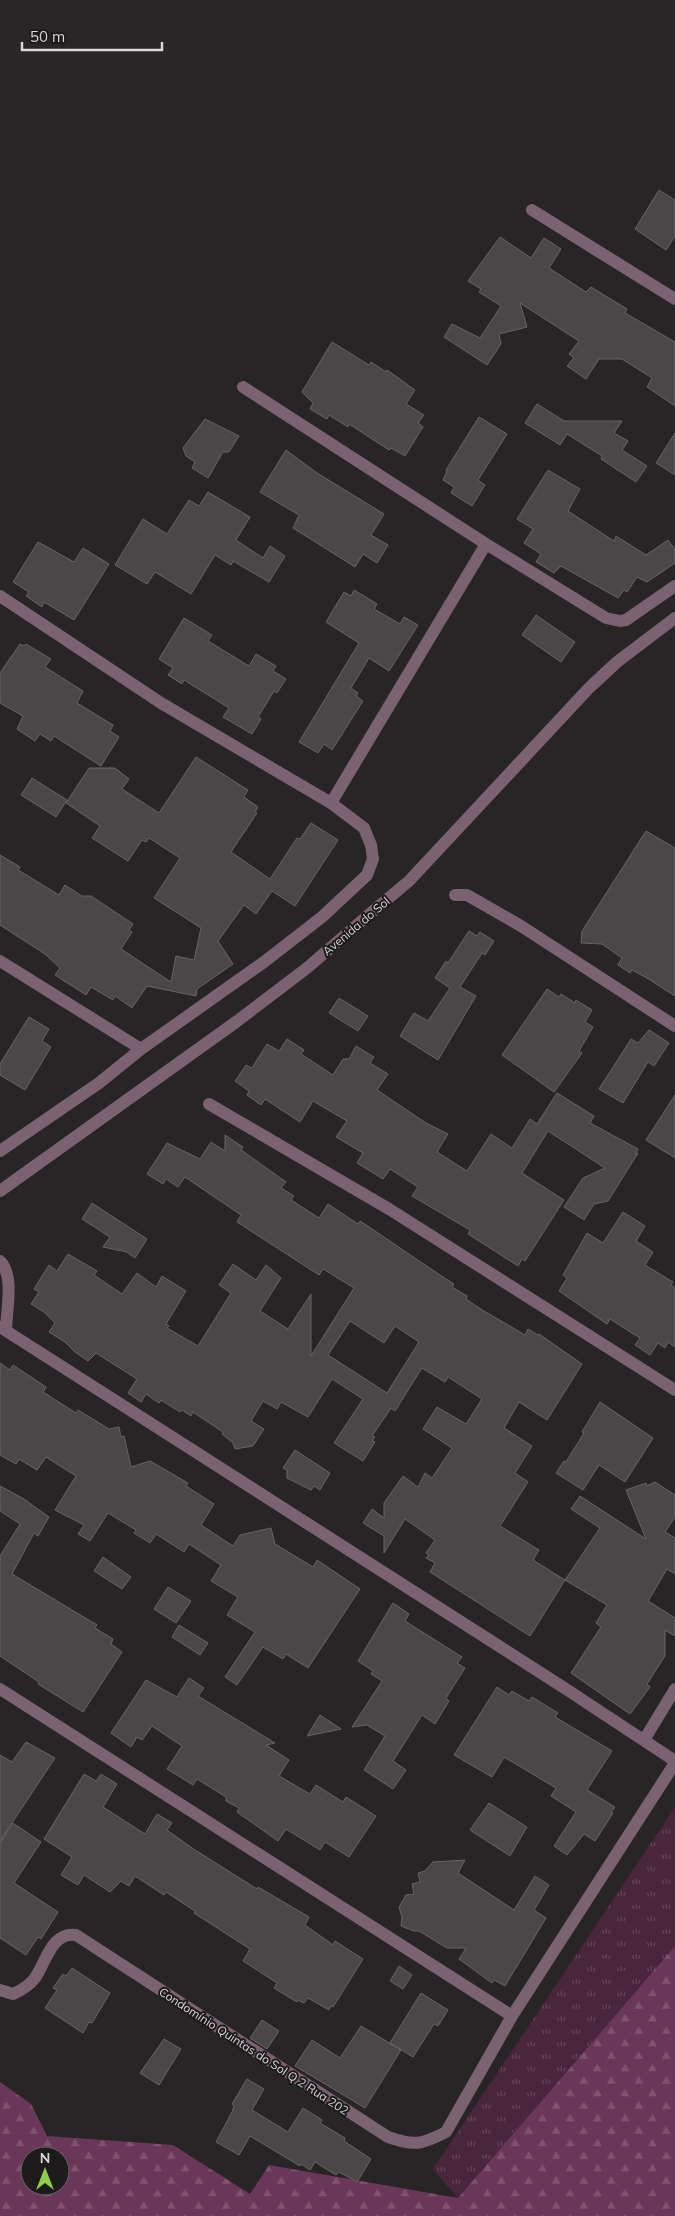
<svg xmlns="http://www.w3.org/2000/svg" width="675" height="2216" font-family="Mulish,sans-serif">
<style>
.grass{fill:url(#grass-tufts)}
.forest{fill:url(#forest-firs);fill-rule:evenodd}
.building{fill:#4a4749;stroke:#676466;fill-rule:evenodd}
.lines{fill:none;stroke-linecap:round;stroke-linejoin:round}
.minor{stroke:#7b6271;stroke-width:12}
.labels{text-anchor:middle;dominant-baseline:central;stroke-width:4;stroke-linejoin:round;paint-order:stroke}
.street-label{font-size:12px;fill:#d8d6d7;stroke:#1e1b1d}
</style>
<defs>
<pattern id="grass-tufts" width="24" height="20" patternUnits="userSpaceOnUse" patternTransform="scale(1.25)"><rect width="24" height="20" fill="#4a263e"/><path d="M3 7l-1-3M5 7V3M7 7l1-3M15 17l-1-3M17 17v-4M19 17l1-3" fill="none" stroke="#634559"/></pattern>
<pattern id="forest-firs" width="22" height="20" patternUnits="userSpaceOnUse" patternTransform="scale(1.25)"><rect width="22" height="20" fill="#6b3759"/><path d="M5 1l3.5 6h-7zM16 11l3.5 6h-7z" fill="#7f5370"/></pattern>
</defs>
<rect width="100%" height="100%" fill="#272526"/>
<path class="grass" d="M675,1807V1946L458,2198L433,2169Z"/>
<path class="forest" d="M675,1946V2216H0V2082L31,2104L47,2136L173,2145L250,2194L269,2165L458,2198ZM30,2156H60V2186H30Z"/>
<path class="building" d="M659,190L675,200V236L666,250L635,229Z
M500,237L531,258L544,238L561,249L549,268L586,292L591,287L627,309L625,313L675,342V406L647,387L652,378L622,359H599L586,379L567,366L574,358L569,354L579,341L520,303L527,327L499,334L501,344L487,365L444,337L452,324L480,338L501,306L479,292L481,289L468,281Z
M332,342L369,365L371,362L386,372L387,370L415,390L406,404L424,415L418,423L423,427L405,456L391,448L389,450L349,424L348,427L329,415L327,419L310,409L313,403L302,392Z
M537,404L564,421H622L614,433L628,441L622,450L647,466L636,482L601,459L602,456L567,434L560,445L525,423Z
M479,417L507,434L478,480L485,485L472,506L451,493L454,487L443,480L447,471L446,470Z
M205,419L239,436L229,452H223L208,478L192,468L195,462L186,456L183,448Z
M675,433V475L656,463Z
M286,450L317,473L384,514L371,535L388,545L377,563L363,554L355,567L293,528L299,515L260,492Z
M548,470L580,489L568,511L614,541L616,536L646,555L668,540L675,549V563L647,582L637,577L627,592L624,590L618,598L561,566L554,573L536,562L541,554L524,543L533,529L517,519Z
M208,492L250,517L236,540L263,558L270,546L285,556L269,582L233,561L231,565L215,555L191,594L155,572L147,584L115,565L143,519L167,534L189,500L199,506Z
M38,542L74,562L83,548L109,564L74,620L44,602L42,607L26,596L29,592L13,582Z
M354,590L377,604L374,609L400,624L404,617L418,625L389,671L369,658L351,688L358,693L356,696L363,701L332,750L324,744L318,753L299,742L359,643L326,622L344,592L351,596Z
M536,615L575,642L561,662L522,635Z
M184,618L212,635L208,641L249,666L256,654L276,666L273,671L286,679L277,693L274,691L258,717L261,719L252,734L223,717L229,708L184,680L182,684L168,675L173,668L159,659Z
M20,644L24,646L26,644L51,659L45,667L83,691L77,703L113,725L110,731L119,737L101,766L54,736L51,741L40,734L35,741L17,729L23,716L0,703V673Z
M196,757L248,790L244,797L258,807L255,812L257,813L231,852L270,879L297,838L300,839L311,823L338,840L295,906L272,891L256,914L244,905L218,941L233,964L197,989L196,996L147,986L132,1008L115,996L113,1000L91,987L86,995L55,975L60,968L45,954L0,925V855L20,867L18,870L59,895L65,885L82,896H91L133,924L129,930L132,932L121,949L171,982L176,956L194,960L201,928L154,898L180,858L149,838L146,842L142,840L128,861L92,838L100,826L66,803L89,768H115L129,779L122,789L159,813Z
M32,778L67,800L56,817L21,795Z
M646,831L675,848V996L647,978L632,970L630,973L618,965L622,958L602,944L581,943L582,931Z
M469,931L477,936L480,932L494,941L485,955L482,953L460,987L476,996L438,1060L400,1036L414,1013L428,1021L450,988L435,978L446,961L448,963Z
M547,989L559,997L561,994L575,1003L576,1000L592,1010L585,1022L593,1027L579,1051L582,1053L554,1092L502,1055Z
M339,998L368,1016L358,1031L329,1013Z
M29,1017L49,1029L42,1041L51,1047L25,1090L0,1075V1064Z
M649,1030L669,1043L654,1066L648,1062L623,1103L599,1089L631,1039L638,1043Z
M287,1039L304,1050L301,1054L333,1075L343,1059H349L356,1046L374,1057L370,1063L388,1074L377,1090L426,1123L448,1134L437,1152L467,1171L491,1134L512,1148L530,1119L537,1124L557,1093L594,1116L590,1123L638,1149L635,1155L638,1153L608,1201L594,1204L584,1220L564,1207L583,1178L605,1168L548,1131L522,1173L564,1200L525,1261L522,1259L518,1266L468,1234L470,1230L412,1196L418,1187L390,1169L383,1179L357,1163L363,1153L336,1137L347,1121L313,1101L300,1122L265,1099L261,1105L247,1095L249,1091L235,1081L246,1065L252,1068L267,1044L279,1051Z
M675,1095V1158L646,1140Z
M225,1135L243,1147L241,1150L286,1182L281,1188L294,1196L291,1200L319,1218L328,1204L358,1224L360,1221L375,1231L434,1271L454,1284L452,1287L467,1296L466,1299L479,1308L525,1335L528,1329L538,1335L539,1334L582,1364L547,1420L519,1402L504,1428L532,1446L515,1473L528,1482L500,1526L539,1550L533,1560L565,1580L530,1636L430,1572L435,1563L426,1558L429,1555L426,1553L435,1540L405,1519L384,1553V1536L363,1523L372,1509L384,1518V1503L403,1476L418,1487L425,1473L432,1478L452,1448L423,1429L437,1407L466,1424L482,1399L448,1377L445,1382L422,1368L395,1411L391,1408L372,1436L375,1437L372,1441L375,1442L363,1461L334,1443L363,1399L332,1379L308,1417L281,1402L277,1409L263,1401L251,1421L264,1429L253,1446L235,1449L233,1443L222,1434L223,1432L193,1412L191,1416L182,1410L180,1412L161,1400L159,1403L146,1394L141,1402L128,1393L137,1379L96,1353L88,1361L75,1352L65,1342L49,1332L55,1323L44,1312L31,1304L39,1292L34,1289L49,1265L57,1271L68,1254L97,1271L94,1275L122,1294L137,1273L156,1287L162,1276L186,1291L166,1324L169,1326L167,1328L198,1346L231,1293L219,1285L233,1264L256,1280L266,1265L281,1278L260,1311L288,1329L311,1294V1356L354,1288L323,1269L319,1275L237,1222L241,1215L185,1177L178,1187L166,1179L163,1184L147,1174L167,1143L200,1159L211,1142L225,1151ZM350,1321L384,1343L395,1326L419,1342L387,1393L328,1355Z
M92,1203L147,1239L135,1258L127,1252L103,1247L110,1237L82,1219Z
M623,1212L645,1226L636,1241L653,1252L645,1265L673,1282L671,1285L675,1288V1347L668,1342L665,1348L658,1343L650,1355L635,1345L640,1338L610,1319L607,1324L559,1291L567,1278L563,1275L587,1233L603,1243Z
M0,1363L10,1370L13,1365L46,1387L43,1392L76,1413L78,1410L109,1429L119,1427L121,1437L124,1436L131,1467L150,1461L188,1483L186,1486L214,1504L201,1525L233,1546L240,1535L271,1528L275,1544L313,1567L317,1560L360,1589L308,1668L286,1654L283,1659L263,1647L237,1685L225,1677L255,1632L227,1615L238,1597L211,1581L221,1565L189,1544L184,1552L156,1534L150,1543L134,1533L136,1530L108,1513L90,1541L78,1534L84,1525L55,1510L76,1476L46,1457L37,1470L19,1459L16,1464L0,1455Z
M600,1402L653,1438L625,1482L599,1465L583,1490L556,1473L564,1461L566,1462L584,1433L582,1432Z
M295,1450L330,1473L320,1490L314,1486L311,1490L287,1478V1470L283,1468Z
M655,1482L675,1495V1517L665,1532L675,1538V1574L667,1569L648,1601L675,1618V1636L665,1630V1656L647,1684L650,1687L630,1714L571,1673L601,1627L596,1623L607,1605L565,1580L600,1528L571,1509L580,1496L646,1539L626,1490L646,1483L647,1486Z
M0,1486L24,1499L49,1517L38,1536L34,1533L12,1574L97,1625L95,1628L113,1639L111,1644L122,1652L83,1712L38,1684L39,1682L0,1656V1556L20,1524L0,1511Z
M103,1557L131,1577L122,1589L94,1571Z
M168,1587L191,1601L176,1623L154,1609Z
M393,1603L409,1614L405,1621L462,1657L457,1663L465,1668L446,1698L449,1701L435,1724L422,1715L393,1761L406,1770L393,1789L364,1770L385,1736L367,1725L352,1727L382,1681L371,1674L373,1671L358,1661Z
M179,1625L208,1643L200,1655L172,1637Z
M189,1678L204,1688L198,1696L275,1743L266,1745L289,1760L279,1776L310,1794L316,1785L343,1802L346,1797L376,1816L349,1857L325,1842L320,1850L286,1829L278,1841L237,1812L239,1808L226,1801V1797L197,1779L193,1785L167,1769L182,1746L152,1726L142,1740L137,1737L131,1747L111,1733L146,1680L177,1697Z
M497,1687L509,1695L512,1691L529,1701L532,1697L558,1713L555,1717L612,1751L587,1790L615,1807L611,1812L613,1813L595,1841L584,1834L567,1855L554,1846L576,1812L551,1796L556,1788L504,1757L492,1777L454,1755Z
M320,1715L341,1729L307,1736Z
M26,1742L55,1758L0,1841V1755L12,1762Z
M84,1774L96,1781L101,1774L117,1784L103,1807L145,1834L157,1814L172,1823L167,1830L192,1848L257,1889L258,1887L309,1917L305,1925L333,1945L335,1941L363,1959L333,2007L331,2006L329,2010L308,1998L304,2003L298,2000L297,2002L274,1988L277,1983L243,1961L250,1949L194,1913L195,1911L166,1892L164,1895L135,1876L129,1886L121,1881L110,1892L84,1875L78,1885L61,1875L72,1857L44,1839Z
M489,1803L527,1827L510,1856L470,1830Z
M13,1823L41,1842L14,1883L58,1912L41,1939L38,1937L26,1955L0,1938V1843Z
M465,1860L458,1873L514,1910L535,1876L549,1885L534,1910L546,1918L505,1986L494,1980L492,1983L459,1959L466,1948H447L419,1931H414L401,1926L402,1917L399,1907L406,1895L414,1894L412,1884L420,1882L418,1873L425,1871L433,1862Z
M399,1966L412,1975L403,1989L390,1981Z
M72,1968L110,1993L92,2023L89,2022L83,2033L45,2008L57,1990L53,1988L63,1974L66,1976Z
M421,1993L448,2010L438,2026L434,2024L413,2057L390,2043Z
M262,2020L279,2031L267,2049L250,2038Z
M361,2026L401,2050L365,2108L295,2066L312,2040L340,2058Z
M164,2039L181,2049L159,2085L140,2073Z
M247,2079L264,2089L252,2110L288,2132L303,2108L322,2120L320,2123L345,2138L344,2141L371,2159L357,2182L339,2172L336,2175L315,2162L310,2170L301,2164L300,2166L250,2136L239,2155L216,2142L232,2112L234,2106L232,2104Z"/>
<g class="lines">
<path class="minor" d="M532,210L675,299
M243,387L486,544L606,618L620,621L626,620L675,586
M0,596L161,703L331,803
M455,895H467L521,926L675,1026
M0,961L141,1049
M209,1104L389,1209L675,1390
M0,1151L99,1083L141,1049L264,962L322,917L367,875L373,859L371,845L364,828L331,803L486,544
M0,1191L236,1022L307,968L372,912L409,881L589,688L617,662L675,618
M0,1261C15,1276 6,1311 6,1331
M0,1327L566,1689L675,1761
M0,1689L512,2016
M644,1740L675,1689
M0,1990L13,1994C22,1990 29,1986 35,1978C46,1962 52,1931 76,1935L388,2137C414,2146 421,2145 446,2132L512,2016L675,1763"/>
</g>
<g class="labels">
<g class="street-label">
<text transform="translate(356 926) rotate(-40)">Avenida do Sol</text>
<text transform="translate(254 2051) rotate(33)">Condomínio Quintas do Sol Q 2 Rua 202</text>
</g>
</g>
<g transform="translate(45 2171)"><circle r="24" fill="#1e1b1d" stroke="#686667"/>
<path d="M0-4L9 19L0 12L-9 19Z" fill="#8dce44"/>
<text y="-8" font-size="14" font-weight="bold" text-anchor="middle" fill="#d8d6d7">N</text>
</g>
<path d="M22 42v8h140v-8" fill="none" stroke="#d8d6d7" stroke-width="2.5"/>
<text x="30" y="42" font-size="15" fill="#d8d6d7" stroke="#1e1b1d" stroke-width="4" paint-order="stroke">50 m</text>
</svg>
